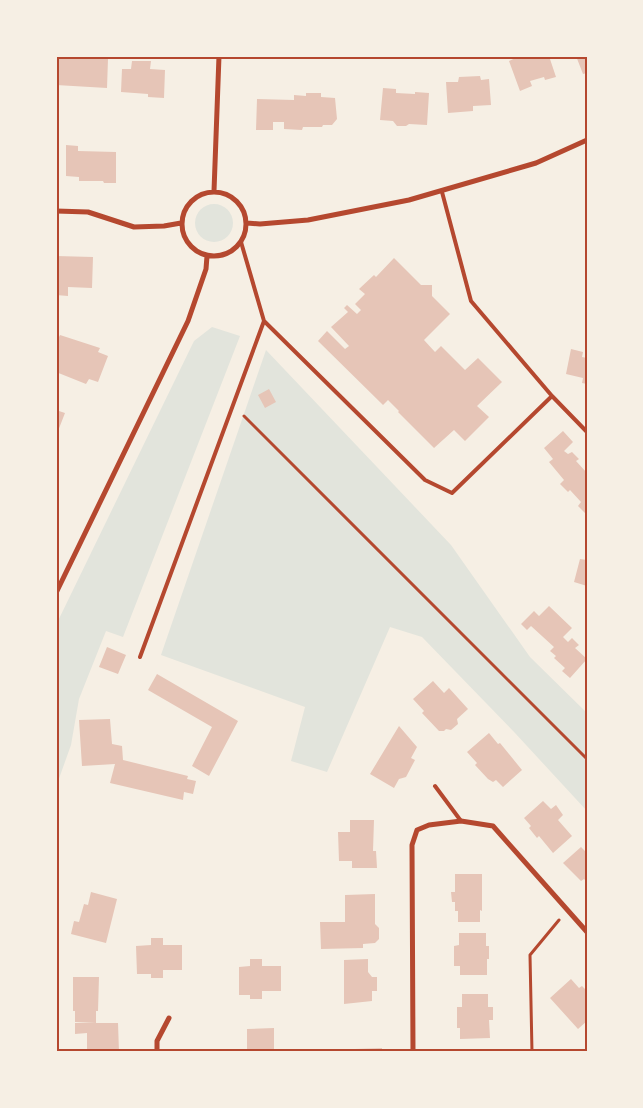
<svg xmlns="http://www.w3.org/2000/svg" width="643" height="1108" font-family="'Zilla Slab',serif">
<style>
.green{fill:#e2e4dc}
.building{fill:#e6c5b7}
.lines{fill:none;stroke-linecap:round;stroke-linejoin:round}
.path{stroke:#b5482f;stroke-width:3}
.service{stroke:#b5482f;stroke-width:4}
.minor{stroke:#b5482f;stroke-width:5}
.neatline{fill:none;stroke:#b5482f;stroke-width:2}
</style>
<rect width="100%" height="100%" fill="#f6efe4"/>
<path class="green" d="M195 223a19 19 0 1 1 38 0a19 19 0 1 1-38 0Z
M212,327L240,336L123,637L106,631L79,699L71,745L56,787V625L194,341Z
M266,350L451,545L530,657L587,713V811L515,733L422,637L390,627L327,772L291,761L305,707L161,655Z"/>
<path class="building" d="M520,56H549L556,77L545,80L544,77L530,81L532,86L520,91L509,61Z
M576,56H587V73L583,74Z
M70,57L108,59L107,88L56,85L57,58L70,59Z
M132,61H151L150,69L165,70L164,98L148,97V94L121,92L122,69H131Z
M480,76L481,80L489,79L491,105L473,106V111L448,113L446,82H458L459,77Z
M383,88L396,89V93L415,94V92L429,93L427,125L409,124L406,126H397L393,121L380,120Z
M306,93H321V97L335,98L337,119L332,125H323L322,127H303L302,130L284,129V122H273V130H256L257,99L294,100V95L306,96Z
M66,145L78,146V151L116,152V183H104L103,181H79V177L66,176Z
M56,256L93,257L92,288L68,287V296L56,295Z
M394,258L421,285H432V296L450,314L424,340L435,352L441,346L465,370L478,358L502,382L477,406L489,417L465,441L454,430L434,448L398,412L399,411L388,400L383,405L318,341L327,331L345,349L349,346L331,327L348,312L344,308L347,305L357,314L361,310L355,304L365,294L359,289L374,275L376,277Z
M60,335L100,348L98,352L108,356L98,382L89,379L86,384L56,372V343Z
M571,349L583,352L582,357L587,358V384L582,383L583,378L566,374Z
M269,389L276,402L265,408L258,395Z
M56,410L65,413L58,431L56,430Z
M563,431L573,442L564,451L568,454L572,452L579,459L576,461L587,473V515L578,506L581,502L570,490L568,492L560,484L564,480L549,462L553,459L544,448Z
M580,559L587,560V586L574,582Z
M549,606L572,628L563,637L568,642L572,638L579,645L575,648L587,659L570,678L562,671L565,668L554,658L556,656L550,651L554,647L531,626L527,630L521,624L534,611L539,616Z
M107,647L126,655L118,674L99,667Z
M157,674L238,721L209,776L192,766L212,727L148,690Z
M433,681L444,693L449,688L468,709L457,719L458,724L451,730L446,729L444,731H439L422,713L424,711L413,699Z
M110,719L112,744L122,746L123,760L188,776L187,779L196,781L193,794L184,792L183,800L110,783L115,764L82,766L79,720Z
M399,726L417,747L411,758L415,760L406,777L399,779L394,788L370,774Z
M489,733L498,744L500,743L522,770L503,787L496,780L493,782L488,779L475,765L477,763L467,752Z
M543,801L551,809L556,805L563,815L558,820L572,836L553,853L539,836L537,838L529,828L531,826L524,818Z
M350,820H374L373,851H376L377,868H352V861H339L338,832H350Z
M581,847L587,853V882L584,879L581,881L563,863Z
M455,874H482V911L480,910V922H458V911H455V902H452L451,892H455Z
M91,892L117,899L106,943L71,934L74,921L79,922L84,904L88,905Z
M375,894V924L379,928V939L375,943L363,944V948L321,949L320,922H345V895Z
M459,933H486V946H489V959H487V975H460V966H454V946L459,945Z
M151,938H163V945H182V970H163V978H151V974H137L136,946L151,945Z
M250,959H262V966H281V991H262V999H250V995H239V967L250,966Z
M368,959V972L372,977H377V991H372V1001L344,1004V960Z
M73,977H99L98,1011H96V1023L75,1022V1011H73Z
M571,979L579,988L582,986L587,991V1021L578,1029L550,998Z
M462,994H488V1007H493V1020H489L490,1038L460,1039V1028H457V1007H462Z
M75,1023H118L119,1052H87V1033L75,1034Z
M274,1028V1052H240V1050H247V1029Z
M382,1048V1052H355V1049Z"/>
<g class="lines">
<path class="path" d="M244,416L587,759
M532,1052L530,955L559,920"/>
<path class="service" d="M442,192L471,301L552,396
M241,242L264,321L425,480L452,493L552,396L587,432
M140,657L264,321
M435,786L461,821"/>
<path class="minor" d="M214,191L219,56
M182 224a32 32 0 1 1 64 0a32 32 0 1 1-64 0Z
M56,211L88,212L134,227L164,226L181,223
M247,223L260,224L308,220L409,200L536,163L587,140
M56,593L188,321L206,269L207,256
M157,1052V1041L169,1018
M413,1052L412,845L417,830L429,825L461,821L493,826L587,932"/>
</g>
<rect width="643" height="1108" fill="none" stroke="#f6efe4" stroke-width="115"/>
<rect x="58" y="58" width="528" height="992" class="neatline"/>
</svg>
